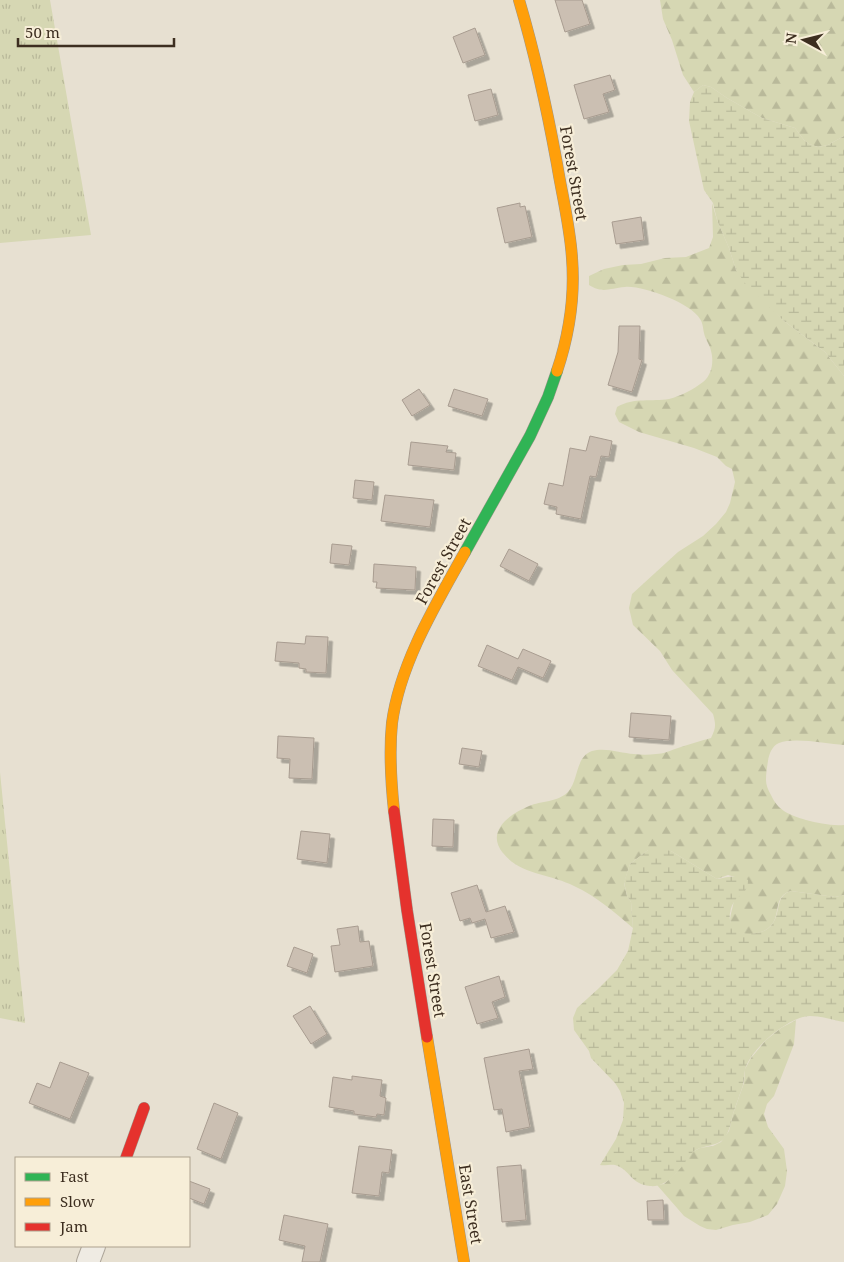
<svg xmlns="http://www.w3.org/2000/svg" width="844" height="1262" font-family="'Noto Serif',serif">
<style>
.forest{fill:url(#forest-firs)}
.wetland{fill:url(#wetland-marsh)}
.park{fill:url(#park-tufts)}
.building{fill:#cbbfb2;stroke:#a89c90;filter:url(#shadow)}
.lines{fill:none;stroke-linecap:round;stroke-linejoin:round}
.street-casing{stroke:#ada599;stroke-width:24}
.fast-casing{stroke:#9c958a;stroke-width:12}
.slow-casing{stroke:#9c958a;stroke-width:12}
.jam-casing{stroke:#9c958a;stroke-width:12}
.street{stroke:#efebe3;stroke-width:22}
.fast{stroke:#30b455;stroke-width:11}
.slow{stroke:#ff9f0a;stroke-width:11}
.jam{stroke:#e5322d;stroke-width:11}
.labels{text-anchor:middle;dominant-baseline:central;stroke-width:4.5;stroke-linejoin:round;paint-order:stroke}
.street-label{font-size:16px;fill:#3d2e20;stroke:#f7eed8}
</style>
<defs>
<pattern id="forest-firs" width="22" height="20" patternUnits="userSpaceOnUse" patternTransform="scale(1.25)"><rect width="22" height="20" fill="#d6d7b3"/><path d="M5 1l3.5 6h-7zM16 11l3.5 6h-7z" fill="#b9b99a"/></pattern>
<pattern id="wetland-marsh" width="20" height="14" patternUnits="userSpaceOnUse" patternTransform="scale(1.25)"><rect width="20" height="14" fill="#d6d7b3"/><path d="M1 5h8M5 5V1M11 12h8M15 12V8" fill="none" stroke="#b9b99a"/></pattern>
<pattern id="park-tufts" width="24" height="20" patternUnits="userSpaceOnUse" patternTransform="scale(1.25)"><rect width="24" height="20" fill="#d6d7b3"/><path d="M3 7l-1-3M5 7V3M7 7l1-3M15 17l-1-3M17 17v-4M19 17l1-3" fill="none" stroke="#b9b99a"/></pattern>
<filter id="shadow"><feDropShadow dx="4.5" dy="4.5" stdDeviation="0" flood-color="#0004"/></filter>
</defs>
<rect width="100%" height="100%" fill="#e7e0d1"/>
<path class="forest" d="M660,0H844V136L828,145L818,147L809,144L804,140L795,128L762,118L727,98L711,87L703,85L694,92L683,75L672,40L663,19Z
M712,203L717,220L729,248L736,270L784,321L825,352L844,376V745C827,744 795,737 779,743C772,746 769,754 768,761C767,767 766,774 766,780C766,785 768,790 771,795C778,811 790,815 806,820C818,823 831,826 844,825V895L835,897L791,891C774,896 780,912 773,923C767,932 755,935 745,934C722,931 732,914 734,900C734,893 735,885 735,877L728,875L717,879L671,851L648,850L630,864L624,883L627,896L631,902L633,928C614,912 596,896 574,886C551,874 520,875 503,853C485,831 510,814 529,806C541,801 558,802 568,792C579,780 575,757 592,751C605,747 621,753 634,754C641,755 649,755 656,754C663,754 669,751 675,749C687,745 699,741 711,738C716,728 716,725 713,714L672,670L660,651L633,625L629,608L632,594L678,552L703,536L716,524L726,512L730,503L735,482L732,469L726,466L717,457L694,448L639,432L619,422L615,414L617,407C634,397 652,402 669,399C681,396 694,389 703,382C712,375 714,361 711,351C710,345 705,339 704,333C703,329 703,323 700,319C691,303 642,285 625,287C610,288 603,294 589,285V276L604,269L623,265L641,264L665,258L686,257L709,248L713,237Z
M796,1020L794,1044L774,1096L767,1104L764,1114L768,1127L784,1149L787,1171L785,1186L777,1204L768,1215L750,1222L733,1225L716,1230L707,1229L700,1226L684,1216L657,1185L664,1184L676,1173L692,1152L700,1148L713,1146L721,1142L729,1131L733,1114L744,1083L745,1069L751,1058L766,1040L781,1028Z"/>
<path class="wetland" d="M703,85L711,87L727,98L762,118L795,128L804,140L809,144L818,147L828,145L844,136V376L825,352L784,321L747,286L736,270L729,248L717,220L713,203L704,190L689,121L690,102L694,92Z
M658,848L671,851L717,879C728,877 738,874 748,880C748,894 740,893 734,902C731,906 729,915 730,920C731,927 736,932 742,933C753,935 767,933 773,923C781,911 775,896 791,891L835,897L844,895V1022C833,1020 821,1016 810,1016C789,1016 749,1050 745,1070C744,1075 744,1080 743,1085C740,1095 736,1104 733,1114C731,1122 730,1129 726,1136C718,1149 699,1143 690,1155C681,1168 668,1188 650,1186C630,1184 631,1170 615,1165C611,1164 605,1166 600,1165L616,1139L623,1120L624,1103L620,1091L615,1083L591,1058L589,1051L574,1030L573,1018L577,1008L598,989L617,970L628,951L633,928L631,902L627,896L624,882L630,864L648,850Z"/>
<path class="park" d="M0,0H50L91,235L0,243Z
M0,772L25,1023L0,1018Z"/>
<path class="building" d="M555,0H582L590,24L565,32Z
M475,28L485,55L463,63L453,37Z
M610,75L615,90L603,94L609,112L584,119L574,85Z
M491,89L498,115L475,121L468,95Z
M520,203V207L525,206L532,237L505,243L497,208Z
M641,217L644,240L616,244L612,222Z
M619,326H640L639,359L642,360L632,392L608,385L618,352Z
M419,389L430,405L412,416L402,400Z
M454,389L488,399L482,416L448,406Z
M590,436L612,441L609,457L601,456L596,477L590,476L581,519L556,514L557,507L544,504L549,483L563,486L570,448L586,451Z
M411,442L448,446L446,452L456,453L454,470L408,465Z
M355,480L374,482L372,500L353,498Z
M385,495L434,500L430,527L381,521Z
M332,544L352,546L349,565L330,563Z
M509,549L538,564L529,581L500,566Z
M374,564L416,567L415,590L376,588L377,582H373Z
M306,636L328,637L326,673L306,672V669L299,668V663L275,661L277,642L305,644Z
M487,645L518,659L523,649L551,661L543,678L518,667L512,680L478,666Z
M631,713L671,716L669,740L629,737Z
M278,736L314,738L312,779L289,778L290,759L277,758Z
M462,748L482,751L479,767L459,764Z
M433,819L454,820L453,847L432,846Z
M301,831L330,834L327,863L297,859Z
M477,885L486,912L505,906L514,932L491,938L485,919L472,923L470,918L460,921L451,893Z
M358,926L360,942L369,941L373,966L335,972L331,946L340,945L337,929Z
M294,947L313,954L307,973L287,966Z
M499,976L505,997L492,1002L498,1018L477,1024L465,987Z
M310,1006L327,1034L311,1044L293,1016Z
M529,1049L533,1069L519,1071L530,1127L506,1132L502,1109L494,1110L484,1058Z
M60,1062L89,1073L70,1119L29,1103L37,1083L50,1088Z
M352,1076L382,1080L380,1096L386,1098L384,1115L377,1114L376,1117L354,1114V1111L329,1107L333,1077L352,1080Z
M214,1103L238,1113L221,1159L197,1149Z
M359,1146L392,1150L389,1173L382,1172L379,1196L352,1193Z
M521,1165L526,1220L502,1222L497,1167Z
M189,1181L210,1189L204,1204L189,1198Z
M663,1200L664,1220H648L647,1201Z
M284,1215L328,1224L320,1262H302L305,1246L279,1240Z"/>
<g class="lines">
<defs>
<path id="street" d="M88,1262L94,1246"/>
<path id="fast" d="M465,552L530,436L548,397L557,371"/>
<path id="slow" d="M519,0C535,54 547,109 557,164C562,195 570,226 572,258C575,296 569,335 557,371
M394,811C391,782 389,752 392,723C400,663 436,604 465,552
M427,1037L464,1262"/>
<path id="jam" d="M394,811L407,910L427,1037
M126,1158L144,1108"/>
</defs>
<use href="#street" class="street-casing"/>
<use href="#fast" class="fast-casing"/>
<use href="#slow" class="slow-casing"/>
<use href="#jam" class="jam-casing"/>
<use href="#street" class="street"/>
<use href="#fast" class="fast"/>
<use href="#slow" class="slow"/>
<use href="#jam" class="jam"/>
</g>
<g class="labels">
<g class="street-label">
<text transform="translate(574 173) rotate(80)">Forest Street</text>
<text transform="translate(443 561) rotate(-61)">Forest Street</text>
<text transform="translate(433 970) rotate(81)">Forest Street</text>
<text transform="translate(471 1204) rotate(81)">East Street</text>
</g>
</g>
<rect x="15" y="1157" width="175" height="90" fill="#f7eed8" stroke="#ada18e"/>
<rect x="25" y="1173" width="25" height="8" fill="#30b455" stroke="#ada18e"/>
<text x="60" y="1182" font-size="15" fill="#3d2e20">Fast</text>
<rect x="25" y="1198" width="25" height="8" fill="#ff9f0a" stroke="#ada18e"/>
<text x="60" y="1207" font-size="15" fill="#3d2e20">Slow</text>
<rect x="25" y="1223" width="25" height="8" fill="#e5322d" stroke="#ada18e"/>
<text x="60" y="1232" font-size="15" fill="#3d2e20">Jam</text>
<g transform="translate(804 40) rotate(277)" stroke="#f7eed8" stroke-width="4" paint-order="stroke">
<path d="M0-4L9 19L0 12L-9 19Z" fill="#3d2e20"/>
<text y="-8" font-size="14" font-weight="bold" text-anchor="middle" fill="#3d2e20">N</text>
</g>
<path d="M18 38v8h156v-8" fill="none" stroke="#3d2e20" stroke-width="2.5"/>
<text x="25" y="38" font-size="15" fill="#3d2e20" stroke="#f7eed8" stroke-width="4" paint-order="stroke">50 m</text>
</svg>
